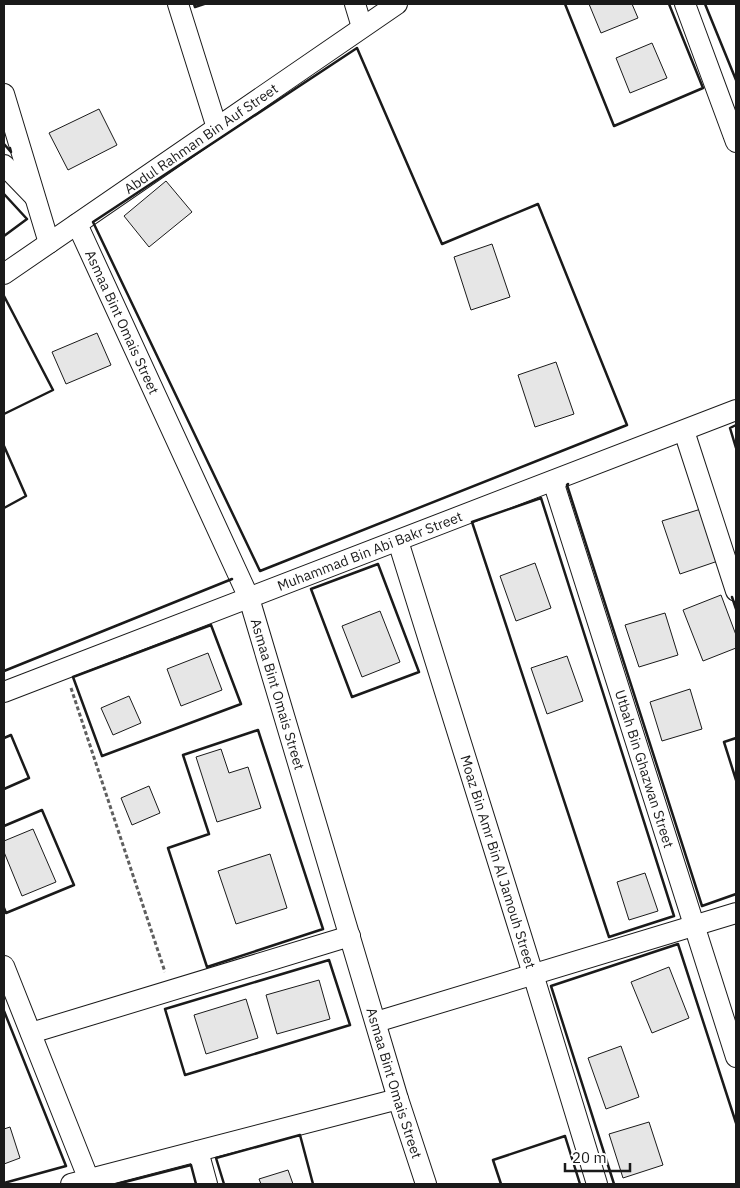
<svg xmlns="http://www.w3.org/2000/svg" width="740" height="1188" font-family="'IBM Plex Sans',sans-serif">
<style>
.building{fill:#e6e6e6;stroke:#1a1a1a}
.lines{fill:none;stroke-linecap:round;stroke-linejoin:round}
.street-casing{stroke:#1a1a1a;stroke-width:22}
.path{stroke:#5f5f5f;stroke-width:3;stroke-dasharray:4 2.5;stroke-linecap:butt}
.street{stroke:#fff;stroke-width:20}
.wall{stroke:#1a1a1a;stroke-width:2.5}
.labels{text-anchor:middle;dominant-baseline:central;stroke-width:4;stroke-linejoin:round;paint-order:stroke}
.street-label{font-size:14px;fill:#1a1a1a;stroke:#fff}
</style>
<rect width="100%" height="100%" fill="#fff"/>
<path class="building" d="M589,4H632L638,18L601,33Z
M652,43L667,78L630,93L616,58Z
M99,109L117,145L68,170L49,133Z
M166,181L192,212L149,247L124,216Z
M492,244L510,297L471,310L454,257Z
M97,333L111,365L66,384L52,352Z
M556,362L574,414L535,427L518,375Z
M701,509L718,561L680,574L662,521Z
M535,563L551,608L516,621L500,576Z
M721,595L736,635V648L703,661L683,610Z
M380,611L400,662L362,677L342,626Z
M665,613L678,655L639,667L625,625Z
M208,653L222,690L181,706L167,669Z
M567,656L583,701L547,714L531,668Z
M690,689L702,729L662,741L650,702Z
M129,696L141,723L113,735L101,708Z
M221,749L229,773L248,767L261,808L217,822L196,757Z
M149,786L160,813L132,825L121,798Z
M33,829L56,882L22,896L4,852V841Z
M270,854L287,908L236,924L218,871Z
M645,873L658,911L629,920L617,882Z
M669,967L689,1018L652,1033L631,982Z
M319,980L330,1019L277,1034L266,995Z
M246,999L258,1038L206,1054L194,1015Z
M621,1046L639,1097L606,1109L588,1058Z
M649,1122L663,1165L623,1178L609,1134Z
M10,1127L20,1158L4,1164V1129Z
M288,1170L293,1184H261L259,1179Z"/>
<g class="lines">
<defs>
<g id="street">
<path d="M178,4L217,128"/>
<path d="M355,4L362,27"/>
<path d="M685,4L736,142"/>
<path d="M4,94L49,243"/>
<path d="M4,165L34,196"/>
<path id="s1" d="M77,224L249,598L398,1099L426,1184"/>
<path id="s2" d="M4,274L397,4"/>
<path d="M684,431L736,591"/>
<path id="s3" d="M553,481L736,1057"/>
<path id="s4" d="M398,541L533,974L597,1184"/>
<path id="s5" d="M4,692L736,410"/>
<path d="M4,966L89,1180"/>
<path d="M376,1022L736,913"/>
<path d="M31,1033L350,936"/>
<path d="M198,1151L207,1184"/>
<path d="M71,1184L398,1099"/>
</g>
</defs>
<use href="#street" class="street-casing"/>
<path class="path" d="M71,688L165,972"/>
<use href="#street" class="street"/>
<path class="wall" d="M194,4L195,7L204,4
M565,4L614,126L703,88L669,4
M705,4L736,80
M357,48L442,244L538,204L627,425L260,571L93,222Z
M4,144L11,152L10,148
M4,194L27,219L4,236
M4,296L53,390L4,414
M736,425L730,428L736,448
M4,446L26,496L4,508
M568,484L567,485L702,906L736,894
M541,498L674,916L609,937L472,522Z
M378,564L419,672L352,697L311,589Z
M732,597L736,609
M211,625L241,704L102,756L73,677Z
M4,671L232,579
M258,730L323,929L207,967L168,848L209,834L183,755Z
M4,738L11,735L29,778L4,789
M736,738L724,742L736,780
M4,826L42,810L74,885L6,913L4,908
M329,960L350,1025L185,1075L165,1009Z
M4,1011L66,1166L4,1183
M117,1184L191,1165L196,1184
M224,1184L216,1158L300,1135L313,1184
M501,1184L493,1160L565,1136L580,1184
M614,1184L551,986L678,944L736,1123"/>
</g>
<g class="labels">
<g class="street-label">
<text stroke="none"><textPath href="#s2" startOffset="239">Abdul Rahman Bin Auf Street</textPath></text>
<text stroke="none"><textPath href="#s1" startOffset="108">Asmaa Bint Omais Street</textPath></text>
<text stroke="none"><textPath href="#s5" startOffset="392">Muhammad Bin Abi Bakr Street</textPath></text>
<text stroke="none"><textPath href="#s1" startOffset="512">Asmaa Bint Omais Street</textPath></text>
<text stroke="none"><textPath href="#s3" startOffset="302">Utbah Bin Ghazwan Street</textPath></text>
<text stroke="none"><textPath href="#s4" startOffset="336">Moaz Bin Amr Bin Al Jamouh Street</textPath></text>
<text stroke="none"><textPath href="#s1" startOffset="918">Asmaa Bint Omais Street</textPath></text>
</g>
</g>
<rect width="740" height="1188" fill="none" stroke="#1a1a1a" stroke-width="10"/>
<path d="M565 1163v8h65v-8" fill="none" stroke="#1a1a1a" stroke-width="2.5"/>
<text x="572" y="1163" font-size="15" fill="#1a1a1a" stroke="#ffffff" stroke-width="4" paint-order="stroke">20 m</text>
</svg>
